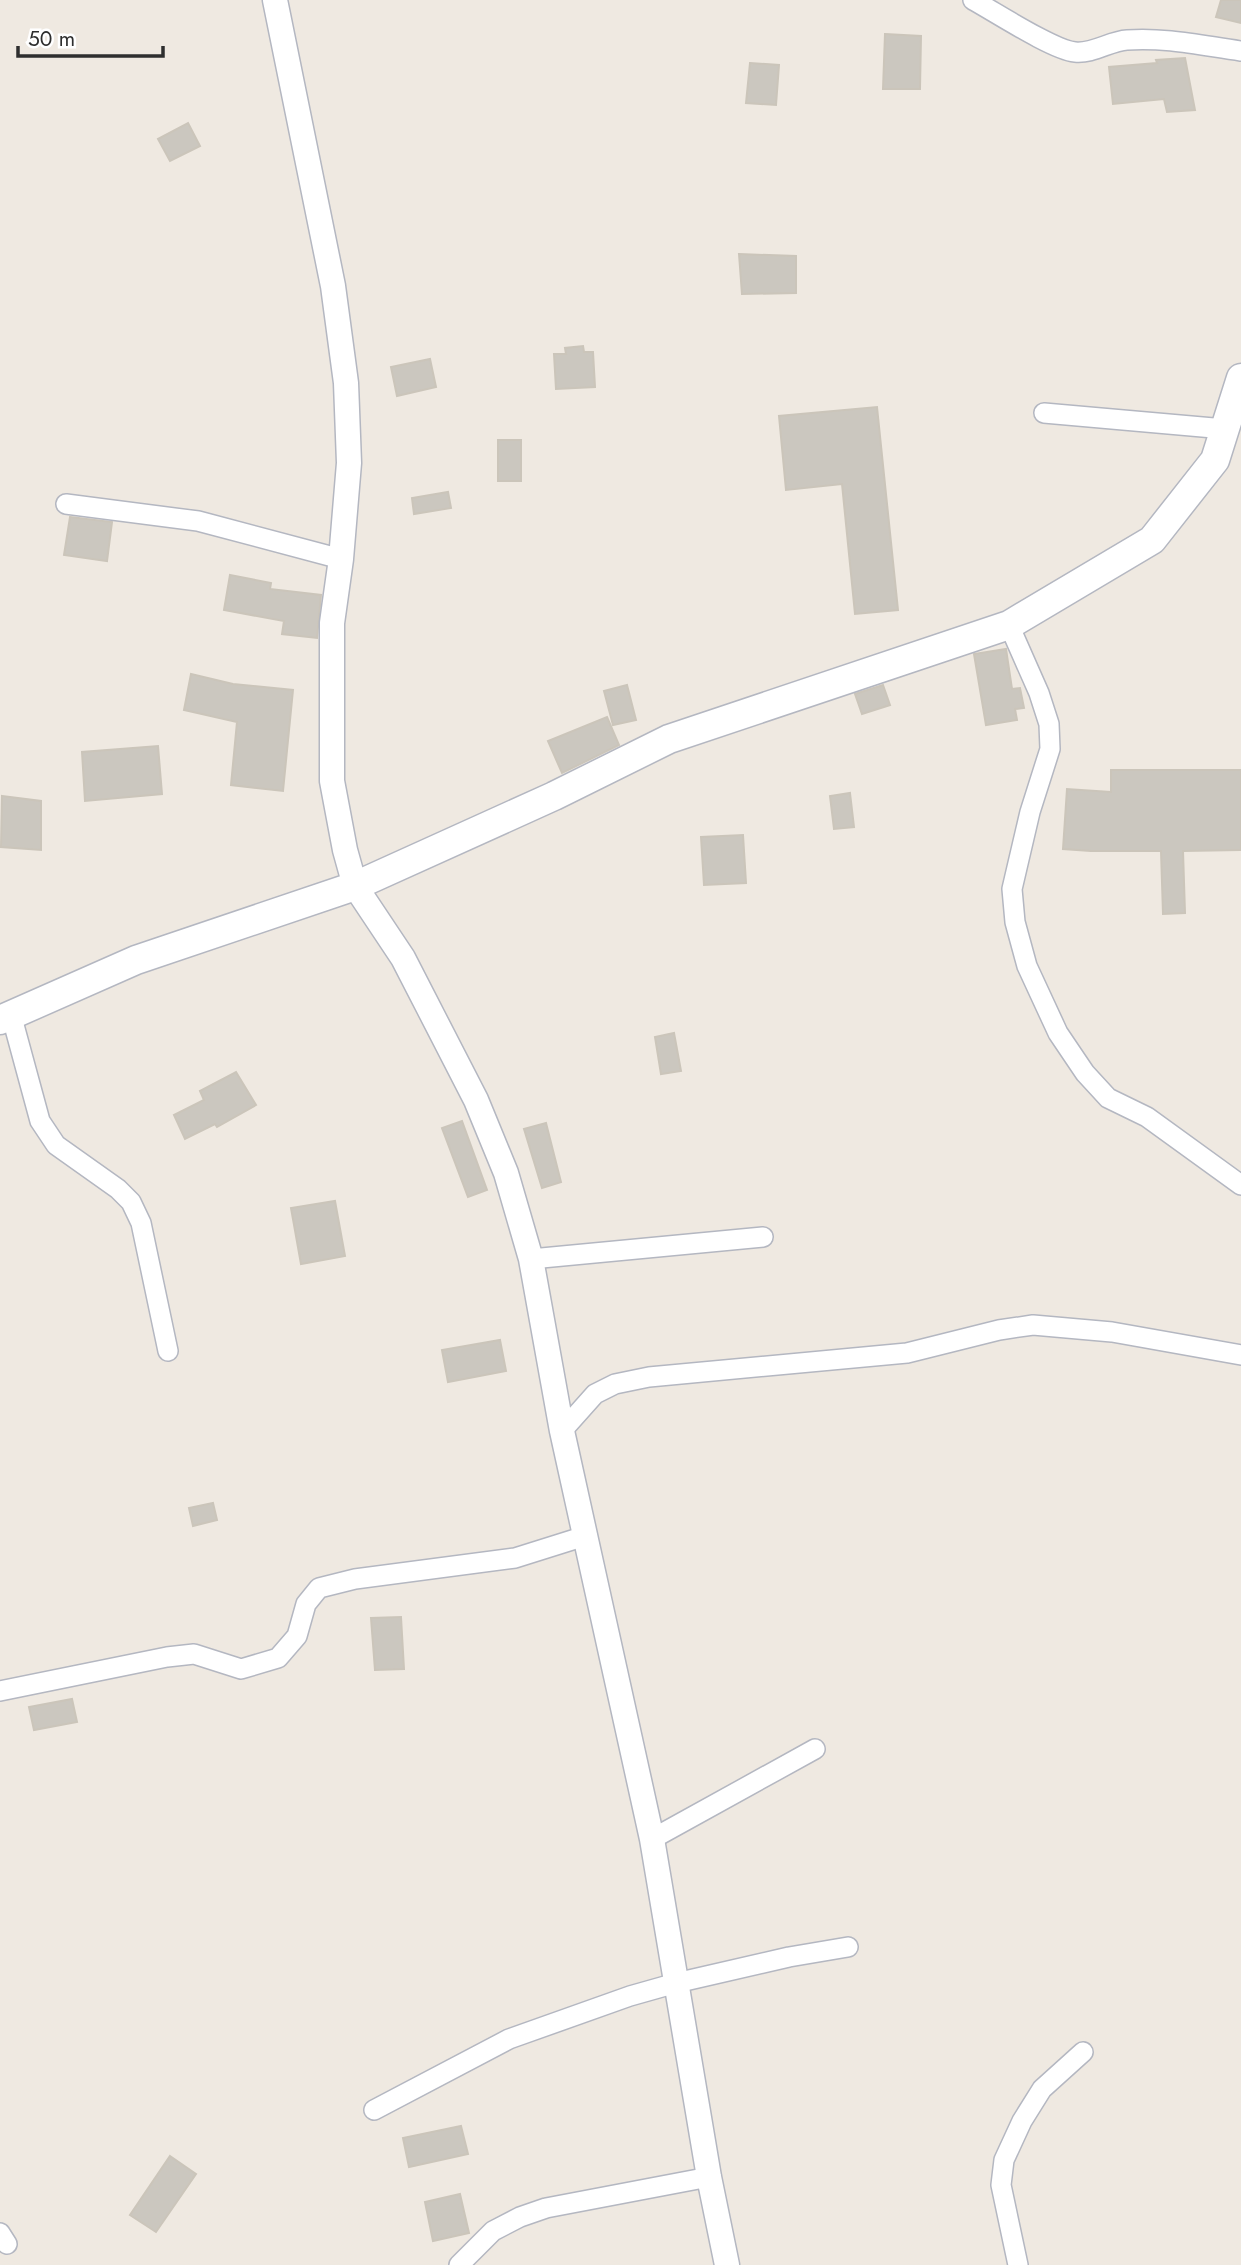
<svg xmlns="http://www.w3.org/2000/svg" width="1241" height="2265" font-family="Jost,sans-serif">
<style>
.building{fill:#cbc7bf;stroke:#cbc5ba;stroke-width:2}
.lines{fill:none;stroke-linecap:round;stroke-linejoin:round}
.minor-casing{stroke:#b4b7c1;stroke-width:22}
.tertiary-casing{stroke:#b4b7c1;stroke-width:27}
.secondary-casing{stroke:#b4b7c1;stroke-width:31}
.minor{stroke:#fff;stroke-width:19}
.tertiary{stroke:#fff;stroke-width:24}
.secondary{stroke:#fff;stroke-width:28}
</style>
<rect width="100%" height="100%" fill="#efe9e1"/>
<path class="building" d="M1221,0H1241V23L1216,17Z
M885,34L921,36L920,89H883Z
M1185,58L1195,110L1167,112L1164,99L1113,104L1109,67L1157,63L1156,60Z
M750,63L779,65L776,105L746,103Z
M188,123L200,146L170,161L158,139Z
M739,254L796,256V293L742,294Z
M583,346L584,352H593L595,387L556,389L554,354H566L565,348Z
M430,359L436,387L397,396L391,367Z
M877,407L898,610L855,614L842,484L786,490L779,416Z
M498,440H521V481H498Z
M448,492L451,508L414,514L412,498Z
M70,517L112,522L107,561L64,555Z
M230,575L271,583L270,589L321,595L317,638L282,634L284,621L224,610Z
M1006,649L1012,689L1020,688L1024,708L1015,709L1017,720L986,725L974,654Z
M191,674L233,684L293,690L283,791L231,785L237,722L184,710Z
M627,685L636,720L613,725L604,691Z
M883,685L890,705L862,714L855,694Z
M607,717L619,745L562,773L548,741Z
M158,746L162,794L85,801L82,752Z
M1111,770H1241V850L1183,851L1185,913L1163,914L1161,851H1091L1063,849L1067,789L1111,792Z
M850,793L854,827L834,829L830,796Z
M2,796L41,801V850L1,847Z
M743,835L746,883L704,885L701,837Z
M674,1033L681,1071L661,1074L655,1037Z
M236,1072L256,1105L217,1127L215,1124L185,1139L174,1115L204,1100L200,1091Z
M462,1121L487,1190L468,1197L442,1128Z
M546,1123L561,1182L542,1188L524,1129Z
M335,1201L345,1256L301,1264L291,1208Z
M500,1340L506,1371L448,1382L442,1350Z
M213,1503L217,1520L193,1526L189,1508Z
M401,1617L404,1669L375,1670L371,1618Z
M72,1699L77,1722L34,1730L29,1707Z
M461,2126L468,2154L409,2167L403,2138Z
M170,2156L196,2174L156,2232L130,2215Z
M460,2194L469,2233L433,2241L425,2202Z"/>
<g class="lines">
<defs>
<path id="minor" d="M973,0C995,12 1053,50 1075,52C1093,54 1110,41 1127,40C1165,37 1204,46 1241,51
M1044,413L1225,429
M66,504L198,521L341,559
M1009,625L1039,693L1049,724L1050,749L1030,812L1012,889L1015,922L1027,966L1058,1033L1085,1073L1108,1098L1147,1117L1241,1185
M11,1014L40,1121L56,1145L118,1189L131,1202L141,1223L168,1351
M531,1259L763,1237
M562,1431L595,1394L615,1384L649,1377L907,1353L999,1330L1033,1325L1112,1332L1241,1355
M0,1691L167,1657L194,1654L241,1669L278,1658L297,1636L306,1604L319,1588L355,1579L515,1558L585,1536
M652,1839L815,1749
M374,2110L509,2039L630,1996L676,1983L789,1957L848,1947
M0,2233L7,2244
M459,2265L493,2231L520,2217L546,2208L709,2177
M1018,2265L1001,2185L1004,2160L1022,2121L1042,2089L1083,2052"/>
<path id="tertiary" d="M275,0L333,286L346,383L349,463L341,559L332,623V781L345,850L355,886L403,958L476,1100L506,1173L531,1259L562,1431L652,1839L709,2177L727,2265"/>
<path id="secondary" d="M0,1020L136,960L355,886L554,796L669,739L1009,625L1152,540L1215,460L1241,378"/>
</defs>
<use href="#minor" class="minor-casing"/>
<use href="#tertiary" class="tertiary-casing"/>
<use href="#secondary" class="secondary-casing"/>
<use href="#minor" class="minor"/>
<use href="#tertiary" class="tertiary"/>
<use href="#secondary" class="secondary"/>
</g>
<path d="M18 46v10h145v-10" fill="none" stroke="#2e2e2e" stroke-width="3.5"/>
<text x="28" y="46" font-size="21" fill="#2e2e2e" stroke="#ffffff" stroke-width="5" paint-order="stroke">50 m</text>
</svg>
